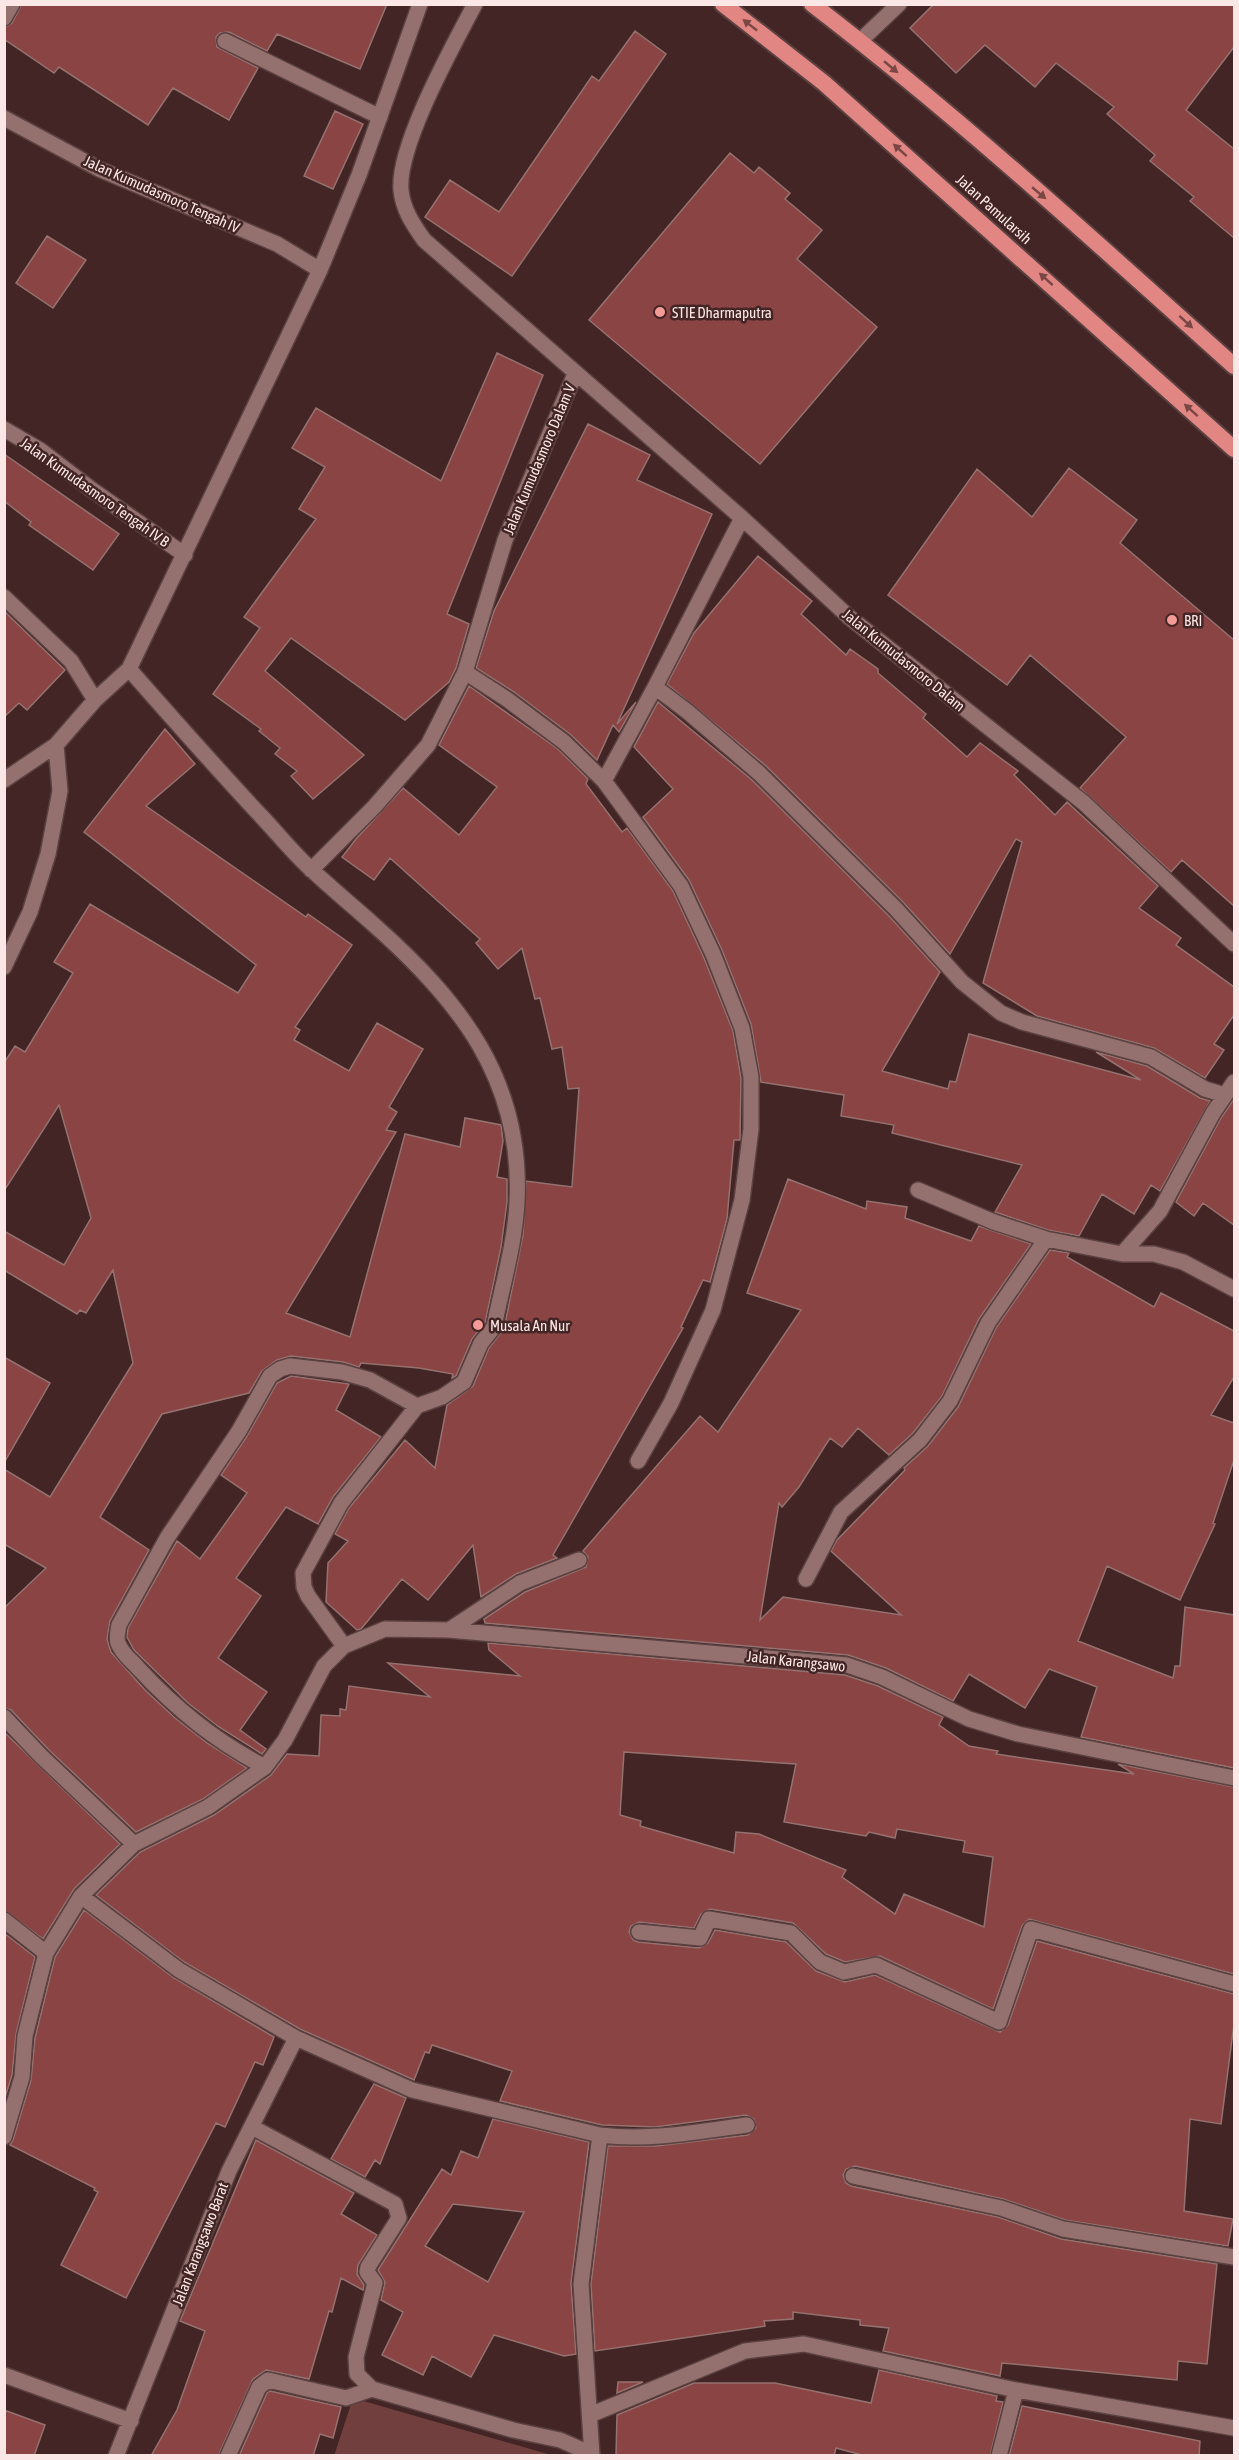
<svg xmlns="http://www.w3.org/2000/svg" width="1239" height="2460" font-family="'Asap Condensed',sans-serif">
<style>
.green{fill:#71403e}
.building{fill:#8a4443;stroke:#957270;stroke-width:1.5;fill-rule:evenodd}
.lines{fill:none;stroke-linecap:round;stroke-linejoin:round}
.minor-casing{stroke:#5b4141;stroke-width:18}
.trunk-casing{stroke:#5b4141;stroke-width:20}
.minor{stroke:#94716f;stroke-width:15}
.trunk{stroke:#e28683;stroke-width:16}
.oneway{fill:#7a4745}
.poi-dot{fill:#f59b97;stroke:#422524;stroke-width:2}
.labels{text-anchor:middle;dominant-baseline:central;stroke-width:5;stroke-linejoin:round;paint-order:stroke}
.street-label{font-size:15px;fill:#fbe7e5;stroke:#422524}
.poi-label{font-size:15px;fill:#fbe7e5;stroke:#422524;text-anchor:start}
</style>
<rect width="100%" height="100%" fill="#422524"/>
<path class="green" d="M353,2398L551,2455L334,2456Z"/>
<path class="building" d="M22,4H387L360,69L277,34L267,51L229,32L220,33L216,37L217,47L258,68L229,120L173,88L148,125L59,67L54,73L4,39V28L12,23Z
M934,4H1234V47L1186,110L1234,149V238L1190,201L1194,197L1150,161L1155,155L1107,114L1114,107L1056,63L1035,87L985,45L956,73L910,28Z
M635,31L666,54L512,276L425,217L450,180L499,212L592,76L599,81Z
M335,111L363,124L333,189L304,176Z
M730,153L754,173L759,167L790,193L785,199L822,230L797,259L877,327L760,464L589,320Z
M47,236L86,260L53,308L16,283Z
M497,353L543,375L447,614L469,624L456,668L449,682L405,720L291,638L265,671L364,755L313,799L291,776L297,771L275,754L280,748L259,731L261,729L213,694L260,628L244,617L316,519L299,509L325,467L292,448L316,408L441,481Z
M588,424L650,455L637,480L712,514L617,724L636,702L619,732L613,725L597,760L570,734L514,692L476,668L494,611Z
M4,454L119,534L93,570L29,525L31,522L4,501Z
M1069,468L1137,520L1120,543L1234,640V906L1182,860L1171,872L1080,788L1126,737L1030,655L1007,685L888,595L977,469L1032,517Z
M758,556L812,601L801,614L846,655L850,649L878,669V673L926,714L923,718L967,757L980,743L1018,771L1014,775L1055,815L1067,802L1158,886L1139,908L1181,938L1176,945L1234,987V1015L1214,1044L1224,1050L1205,1078L1154,1048L1037,1016L983,983L1022,842L1016,839L950,954L903,902L766,766L667,684L694,633Z
M4,611L65,670L27,710L19,703L4,717Z
M469,686L558,749L588,779L586,784L622,832L627,828L673,891L704,958L733,1031L741,1078L740,1140H734L727,1219L710,1282L703,1280L681,1327L683,1328L553,1555L557,1558L516,1574L481,1597L473,1545L428,1600L402,1579L361,1629L357,1630L326,1602L328,1563L348,1541L335,1534L349,1508L405,1440L435,1468L447,1405L473,1386L489,1348L504,1329L523,1235L526,1181L572,1187L579,1088L568,1089L562,1047L552,1049L540,998L535,999L522,948L498,969L476,943L480,939L390,858L374,880L342,857L356,839L403,788L459,835L497,787L439,745Z
M658,702L752,780L889,916L940,972L882,1071L948,1089L950,1081L956,1082L969,1034L1141,1080L1096,1052L1147,1066L1200,1098L1210,1101L1160,1191L1151,1185L1134,1214L1102,1194L1079,1236L1048,1230L995,1212L1022,1165L892,1133L894,1125L841,1116L844,1095L761,1082L751,1024L722,950L689,880L643,817L673,789L634,747Z
M165,729L195,764L146,806L306,917L308,914L352,945L295,1027L300,1030L294,1040L349,1071L377,1023L423,1049L389,1107L397,1112L386,1130L396,1132L286,1313L350,1337L405,1134L460,1147L465,1118L501,1125L503,1141L497,1177L507,1179V1202L501,1247L485,1323L472,1339L456,1376L452,1378L453,1374L419,1368L361,1363L359,1367L343,1362L291,1356L277,1360L262,1371L249,1393L162,1414L100,1517L149,1550L110,1621L107,1639L111,1652L145,1690L175,1718L207,1743L247,1768L203,1799L136,1832L48,1749L11,1710L4,1708V1608L46,1568L4,1544V1469L50,1497L133,1363L113,1270L86,1313L80,1310L77,1314L4,1270V1231L64,1265L91,1218L59,1105L4,1191V1063L15,1046L25,1052L73,973L54,962L90,904L238,993L256,965L84,832Z
M1234,1099V1225L1203,1203L1194,1216L1176,1202L1221,1118Z
M788,1179L866,1209L867,1201L907,1207L905,1218L971,1241L979,1226L1031,1244L979,1319L942,1396L913,1433L889,1455L858,1428L842,1447L830,1438L799,1487L782,1507L779,1503L760,1620L783,1597L901,1615L831,1551L837,1540L905,1470L904,1468L928,1446L958,1407L996,1328L1050,1250L1069,1253L1067,1257L1154,1307L1161,1293L1234,1331V1377L1211,1415L1234,1423V1460L1213,1523L1215,1524L1180,1600L1107,1566L1078,1641L1173,1678L1175,1666H1180L1185,1607L1234,1615V1768L1081,1737L1097,1687L1049,1669L1025,1708L969,1674L953,1701L886,1668L848,1655L485,1623L484,1619L525,1592L586,1567L588,1557L583,1551L700,1416L718,1432L801,1310L747,1293Z
M4,1357L50,1383L4,1463Z
M291,1376L349,1384L336,1410L381,1437L333,1497L318,1524L286,1507L236,1578L261,1596L218,1658L267,1692L240,1730L266,1749L262,1754L219,1727L188,1703L134,1650L127,1637L128,1628L177,1541L200,1559L247,1493L221,1475L247,1436L277,1383Z
M488,1643L845,1675L878,1686L943,1717L939,1725L969,1746L998,1751L996,1754L1134,1774L1118,1764L1234,1787V1974L1029,1919L1022,1926L993,2009L880,1956L845,1962L826,1954L793,1923L710,1909L701,1914L694,1928L639,1922L631,1926L629,1932L633,1940L638,1942L699,1948L708,1943L715,1930L786,1942L816,1971L845,1982L875,1975L1000,2032L1008,2025L1037,1941L1234,1994V2024L1221,2124L1190,2119L1184,2211L1233,2219L1228,2246L1065,2220L1003,2199L855,2166L846,2169L843,2175L846,2183L851,2186L998,2217L1061,2239L1217,2264L1207,2364L1178,2361L1177,2380L1002,2363L1000,2376L883,2351L889,2328L860,2325V2320L793,2312V2319L764,2321L765,2326L595,2351L591,2284L608,2146H656L748,2135L756,2128L754,2119L746,2115L655,2127L602,2125L500,2101L512,2071L432,2045L429,2053L425,2052L414,2080L300,2029L184,1962L96,1895L140,1852L214,1815L271,1775L287,1754L319,1756L321,1715L340,1716V1709L346,1710L349,1686L430,1697L388,1663L520,1676L489,1650ZM624,1752L796,1764L784,1822L866,1836L869,1832L895,1838L897,1829L965,1841L963,1852L993,1857L984,1927L904,1894L895,1914L842,1877L846,1870L759,1834L736,1832L734,1853L640,1826L641,1821L620,1815Z
M4,1732L120,1844L74,1889L43,1939L4,1910Z
M84,1910L174,1978L274,2037L263,2065L255,2062L225,2127L216,2123L126,2298L61,2265L98,2192L94,2190L95,2188L10,2145L13,2140L31,2080L35,2038L55,1957Z
M4,1933L35,1957L16,2034L12,2075L4,2101Z
M374,2084L406,2098L380,2164L375,2160L365,2177L331,2159Z
M493,2119L589,2142L571,2283L576,2354L564,2356L494,2335L471,2377L432,2356L423,2375L382,2355L403,2312L381,2300L385,2282L378,2270L442,2169L451,2175L461,2151L478,2158ZM453,2204L524,2212L488,2282L425,2246Z
M256,2140L354,2193L341,2214L377,2235L358,2265L357,2274L364,2285L363,2290L341,2278L332,2312L329,2311L309,2379L266,2370L253,2379L218,2456H151L177,2410L205,2331L180,2321Z
M879,2370L997,2396L996,2401L1003,2402L990,2456H866L836,2448L834,2456H616L617,2415L694,2383H775L871,2403Z
M618,2382H643L617,2393Z
M270,2391L341,2407L333,2438L320,2434L313,2456H239L267,2393Z
M1022,2406L1200,2441L1199,2456H1009Z
M4,2410L45,2425L34,2456H4Z"/>
<g class="lines">
<defs>
<path id="minor" d="M475,4C453,46 397,146 401,190C403,210 413,224 424,240L742,518L849,617L1084,803L1234,944
M4,18L12,4
M225,41L380,117
M860,41L899,4
M4,118L99,169L277,244L320,270
M4,429L40,450L91,489L185,555
M4,597L71,661L95,700
M129,669C173,719 217,769 262,817C279,835 294,854 312,870C332,889 353,906 373,924C460,1001 523,1080 517,1202C515,1244 502,1286 494,1327L481,1343L464,1382L442,1397L417,1406L341,1503L303,1573L304,1587L308,1596L344,1646
M465,672L508,700L564,742L604,781L681,886L713,954L742,1028L751,1077V1129L742,1200L713,1310L671,1403L638,1461
M655,687L688,712L759,773L896,909L962,982L1001,1013L1022,1022L1151,1057L1205,1089L1225,1095
M4,780L56,745L95,700L129,669L320,270L359,175L420,4
M604,781L655,687L742,518
M311,870L375,806L428,745L465,672L505,540L575,374
M4,967L30,912L48,854L60,791L56,745
M918,1190L994,1222L1046,1239L1122,1254H1154L1183,1262L1234,1289
M1122,1254L1160,1211L1213,1113L1234,1082
M806,1579L841,1512L920,1440L950,1401L988,1323L1046,1239
M449,1630L520,1583L579,1560
M4,1717L41,1756L134,1844
M265,1767C215,1741 176,1709 138,1668C131,1660 122,1654 118,1643C116,1638 118,1631 119,1625L167,1538L239,1431L270,1376L280,1369L290,1366L342,1372L370,1380L417,1406
M81,1896L179,1970L296,2038L412,2090L600,2135C650,2141 697,2132 747,2125
M4,1920L46,1953
M639,1932L700,1938L709,1919L791,1933L820,1962L844,1972L876,1965L999,2022L1031,1929L1234,1984
M252,2127L395,2204L399,2218L368,2267L367,2272L375,2283L356,2357L357,2374L372,2389L513,2430L560,2440L592,2454
M4,2137L22,2077L25,2036L46,1953L81,1896L134,1844L208,1807L265,1767L285,1740L324,1666L344,1646L385,1629L449,1630L847,1665L882,1677L969,1719L1018,1734L1234,1778
M853,2176L1001,2208L1063,2229L1234,2257
M4,2375L131,2421
M590,2415L745,2351L804,2344L1016,2390L1234,2428
M116,2456L229,2171L296,2038
M228,2456L259,2387L268,2380L346,2398L372,2389
M592,2456L581,2284L600,2135
M999,2456L1016,2390"/>
<path id="trunk" d="M723,4L824,83L1234,449
M812,4C959,117 1097,243 1234,366"/>
</defs>
<use href="#minor" class="minor-casing"/>
<use href="#trunk" class="trunk-casing"/>
<use href="#minor" class="minor"/>
<use href="#trunk" class="trunk"/>
</g>
<defs><path id="oneway-solid" d="M-6-.8H1V-3.2L6.5 0L1 3.2V.8H-6Z" transform="scale(1.5)"/></defs>
<g class="oneway">
<use href="#oneway-solid" transform="translate(750 25) rotate(-142)"/>
<use href="#oneway-solid" transform="translate(891 67) rotate(40)"/>
<use href="#oneway-solid" transform="translate(900 150) rotate(-138)"/>
<use href="#oneway-solid" transform="translate(1039 193) rotate(40)"/>
<use href="#oneway-solid" transform="translate(1046 279) rotate(-138)"/>
<use href="#oneway-solid" transform="translate(1186 322) rotate(42)"/>
<use href="#oneway-solid" transform="translate(1191 410) rotate(-138)"/>
</g>
<g class="poi-dot">
<circle cx="660" cy="312" r="6"/>
<circle cx="1172" cy="620" r="6"/>
<circle cx="478" cy="1325" r="6"/>
</g>
<g class="labels">
<g class="street-label">
<text transform="translate(162 194) rotate(24)">Jalan Kumudasmoro Tengah IV</text>
<text transform="translate(994 209) rotate(42)">Jalan Pamularsih</text>
<text transform="translate(539 459) rotate(-67)">Jalan Kumudasmoro Dalam V</text>
<text transform="translate(95 492) rotate(35)">Jalan Kumudasmoro Tengah IV B</text>
<text transform="translate(904 660) rotate(39)">Jalan Kumudasmoro Dalam</text>
<text transform="translate(796 1661) rotate(6)">Jalan Karangsawo</text>
<text transform="translate(200 2244) rotate(-69)">Jalan Karangsawo Barat</text>
</g>
<g class="poi-label">
<text x="672" y="312">STIE Dharmaputra</text>
<text x="1184" y="620">BRI</text>
<text x="490" y="1325">Musala An Nur</text>
</g>
</g>
<rect width="1239" height="2460" fill="none" stroke="#fbe7e5" stroke-width="12"/>
</svg>
